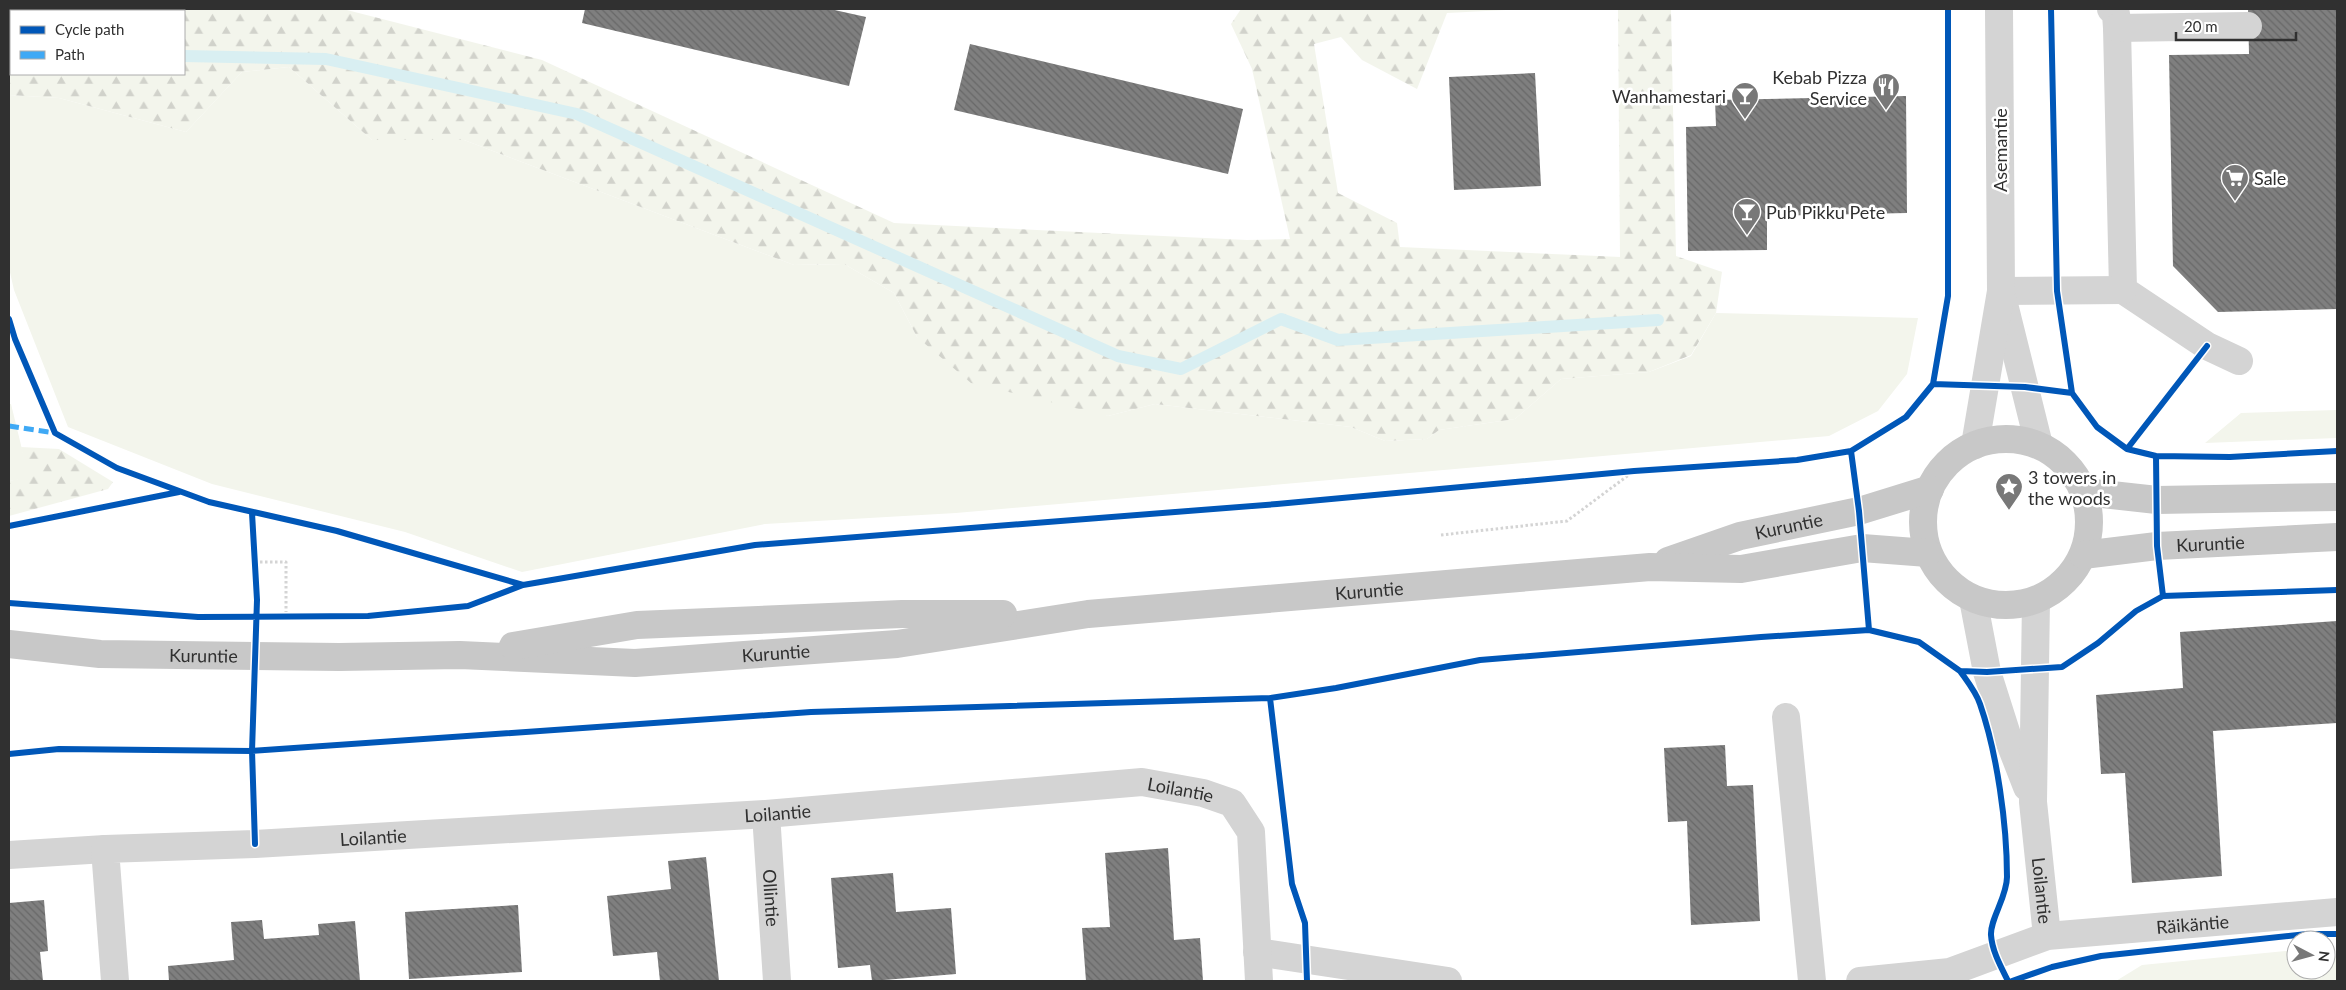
<svg xmlns="http://www.w3.org/2000/svg" width="2346" height="990" font-family="Lato,sans-serif">
<style>
.green{fill:#f3f5ec}
.forest{fill:url(#forest-firs);fill-rule:evenodd}
.lines{fill:none;stroke-linecap:round;stroke-linejoin:round}
.stream{stroke:#d9eff2;stroke-width:12}
.building{fill:url(#building-back-hatch)}
.path{stroke:#d4d4d4;stroke-width:3;stroke-dasharray:2.5 2.5;stroke-linecap:butt}
.minor{stroke:#d4d4d4;stroke-width:28}
.major{stroke:#c8c8c8;stroke-width:28}
.quiet{stroke:#3fa9f5;stroke-width:5;stroke-dasharray:10 5;stroke-linecap:butt}
.cycleway-casing{stroke:#fff;stroke-width:9}
.cycleway{stroke:#0057b8;stroke-width:6}
.labels{text-anchor:middle;dominant-baseline:central;stroke-width:5;stroke-linejoin:round;paint-order:stroke}
.poi-label{font-size:18px;fill:#303030;stroke:#fff;text-anchor:start}
.street-label{font-size:18px;fill:#303030;stroke:#fff}
</style>
<defs>
<pattern id="forest-firs" width="22" height="20" patternUnits="userSpaceOnUse" patternTransform="scale(1.25)"><rect width="22" height="20" fill="#f3f5ec"/><path d="M5 1l3.5 6h-7zM16 11l3.5 6h-7z" fill="#d1d2cb"/></pattern>
<pattern id="building-back-hatch" width="6" height="6" patternUnits="userSpaceOnUse" patternTransform="scale(1.25)"><rect width="6" height="6" fill="#7f7f7f"/><path d="M-1 5l2 2M0 0l6 6M5-1l2 2" fill="none" stroke="#686868"/></pattern>
</defs>
<rect width="100%" height="100%" fill="#fff"/>
<path class="green" d="M289,67L372,140H464L794,265L844,264L894,293L917,337L1108,416L1155,404L1351,427L1385,441L1427,439L1439,430L1515,419L1561,379L1649,372L1691,356L1716,313L1918,318L1907,374L1878,411L1829,436L956,513L765,524L522,572L405,532L212,484L68,427L14,290L9,268V95L59,98L186,132L242,72Z
M9,404H11L29,478L9,481Z
M2337,410V438L2205,443L2241,413Z
M2296,950V970H2326V953L2337,957V981H2116L2142,965Z"/>
<path class="forest" d="M9,9H343L542,60L894,223L1247,240L1290,239L1252,69L1231,24L1241,9H1525L1447,13L1417,89L1362,60L1341,37L1314,44L1338,193L1397,223L1400,247L1620,257L1618,9H1671L1676,256L1722,272L1716,313L1691,355L1649,372L1561,379L1515,419L1439,430L1427,439L1385,441L1351,427L1155,404L1108,416L971,383L917,337L894,293L844,264L794,265L464,140H372L289,67L242,72L186,132L59,98L9,95ZM11,11H184V74H11Z
M21,447L59,449L113,482L108,489L9,516V481L28,477Z"/>
<g class="lines">
<path class="stream" d="M9,52H11
M184,56L326,59L577,114L1118,356L1181,369L1281,319L1338,340L1658,320"/>
</g>
<path class="building" d="M585,9H830L866,17L849,86L582,23Z
M2248,9H2337V309L2218,312L2173,266L2169,55L2249,54Z
M970,44L1243,109L1228,174L954,110Z
M1535,73L1541,186L1454,190L1449,77Z
M1906,96L1907,213L1767,216V250L1688,251L1686,127L1716,126L1715,100Z
M2337,621V723L2213,731L2222,876L2132,883L2125,773L2101,774L2096,695L2183,688L2180,632Z
M1725,745L1727,786L1753,785L1760,921L1691,925L1687,821L1668,822L1664,748Z
M1168,848L1174,940L1200,938L1203,981H1086L1082,928L1110,927L1105,853Z
M706,857L719,981H660L657,952L613,956L607,896L671,889L668,861Z
M893,873L896,912L951,908L956,974L872,981L870,965L838,968L831,878Z
M44,900L48,951L40,952L43,981H9V903Z
M518,905L522,972L409,979L405,912Z
M262,920L264,939L319,935L318,924L355,921L360,981H169L168,966L234,960L231,922Z"/>
<g class="lines">
<path class="path" d="M1441,535L1567,521L1634,471
M255,562H286V617"/>
<g class="minor">
<path d="M2111,9L2116,14L2117,28L2123,290L2207,346L2239,361"/>
<path d="M2117,28L2248,26"/>
<path d="M2001,291L2123,290"/>
<path d="M2003,300L2039,445"/>
<path d="M1975,445L2001,291L1999,9"/>
<path d="M1973,599L1987,672L2008,738L2027,787"/>
<path id="s1" d="M2036,600L2033,802L2047,936"/>
<path d="M1786,717L1812,981"/>
<path id="s2" d="M766,814L777,981"/>
<path d="M9,855L105,849"/>
<path d="M1257,952L1448,981"/>
<path id="s3" d="M115,981L105,849L255,844L766,814L1142,782L1203,793L1232,803L1251,832L1259,981"/>
<path id="s4" d="M1860,981L1950,972L2047,936L2337,912"/>
</g>
<g class="major">
<circle cx="2006" cy="522" r="83"/>
<path d="M2084,492L2157,500L2337,497"/>
<path id="s5" d="M2083,555L2157,546L2337,537"/>
<path id="s6" d="M1668,561L1740,536L1859,511L1930,489"/>
<path id="s7" d="M9,644L100,654L339,657L460,655L635,663L897,644L1088,614L1650,567L1741,569L1862,548L1928,553"/>
<path d="M513,646L637,625L902,614H1003"/>
</g>
<path class="quiet" d="M9,426L55,433"/>
<defs>
<path id="cycleway" d="M2051,9L2057,291L2072,393
M9,319L15,339L55,433L117,468L209,502L337,531L523,585
M1933,384L1948,296V9
M2127,449L2207,346
M1851,451L1859,511L1869,630
M2156,456L2157,546L2163,596
M252,513L257,600L252,751L255,844
M9,526L179,492
M9,603L198,617L368,616L468,606L523,585L755,545L1277,504L1634,471L1797,460L1851,451L1906,417L1933,384L2025,387L2072,393L2097,427L2127,449L2156,456L2230,457L2337,451
M1960,671C1967,681 1976,692 1980,704C1997,753 2007,824 2007,877C2007,897 1990,919 1991,935C1992,951 2001,967 2008,981
M1270,698L1292,884L1305,923L1307,981
M9,754L59,749L252,751L811,712L1270,698L1336,688L1480,660L1761,637L1869,630L1919,642L1960,671L1987,672L2062,667L2098,643L2136,611L2163,596L2337,590
M2012,981L2052,967L2101,956L2307,934H2337"/>
</defs>
<use href="#cycleway" class="cycleway-casing"/>
<use href="#cycleway" class="cycleway"/>
</g>
<defs>
<symbol id="restaurant-pin" viewBox="-11 -11 22 30"><path d="M0 17L-7.5 6A9.5 9.5 0 1 1 7.5 6Z" fill="#787878" stroke="#fff"/><path d="M-5-6h1v4h1v-4h1v4h1v-4h1v5L-1.5 .5V6h-2V.5L-5-1ZM5-6V6H3V1.5H1.5Q1.5-4 5-6Z" fill="#fff"/></symbol>
<symbol id="bar-pin" viewBox="-11 -11 22 30"><path d="M0 17L-7.5 6A9.5 9.5 0 1 1 7.5 6Z" fill="#787878" stroke="#fff"/><path d="M-6-5H6L.8 .8V4.5H3.5V6h-7V4.5H-.8V.8Z" fill="#fff"/></symbol>
<symbol id="supermarket-pin" viewBox="-11 -11 22 30"><path d="M0 17L-7.5 6A9.5 9.5 0 1 1 7.5 6Z" fill="#787878" stroke="#fff"/><path d="M-6-5.5h2.5l.6 2H6L4.5 2H-2.5L-4.4-4H-6ZM-1.5 3.2a1.3 1.3 0 1 0 .1 0ZM3 3.2a1.3 1.3 0 1 0 .1 0Z" fill="#fff"/></symbol>
<symbol id="sight-pin" viewBox="-11 -11 22 30"><path d="M0 17L-7.5 6A9.5 9.5 0 1 1 7.5 6Z" fill="#787878" stroke="#fff"/><path d="M0-6L1.8-2.2L6-1.7L2.9 1.2L3.7 5.4L0 3.3L-3.7 5.4L-2.9 1.2L-6-1.7L-1.8-2.2Z" fill="#fff"/></symbol>
</defs>
<g fill-rule="evenodd">
<use href="#restaurant-pin" x="1870" y="71" width="32" height="43"/>
<use href="#bar-pin" x="1729" y="80" width="32" height="43"/>
<use href="#supermarket-pin" x="2219" y="162" width="32" height="43"/>
<use href="#bar-pin" x="1731" y="196" width="32" height="43"/>
<use href="#sight-pin" x="1993" y="471" width="32" height="43"/>
</g>
<g class="labels">
<g class="poi-label">
<text x="1867" y="77" text-anchor="end">Kebab Pizza<tspan x="1867" dy="21">Service</tspan></text>
<text x="1726" y="96" text-anchor="end">Wanhamestari</text>
<text x="2254" y="178">Sale</text>
<text x="1766" y="212">Pub Pikku Pete</text>
<text x="2028" y="477">3 towers in<tspan x="2028" dy="21">the woods</tspan></text>
</g>
<g class="street-label">
<text transform="translate(2000 150) rotate(-90)">Asemantie</text>
<text stroke="none"><textPath href="#s6" startOffset="126">Kuruntie</textPath></text>
<text stroke="none"><textPath href="#s5" startOffset="128">Kuruntie</textPath></text>
<text stroke="none"><textPath href="#s7" startOffset="1365">Kuruntie</textPath></text>
<text stroke="none"><textPath href="#s7" startOffset="768">Kuruntie</textPath></text>
<text stroke="none"><textPath href="#s7" startOffset="195">Kuruntie</textPath></text>
<text stroke="none"><textPath href="#s3" startOffset="1211">Loilantie</textPath></text>
<text stroke="none"><textPath href="#s3" startOffset="806">Loilantie</textPath></text>
<text stroke="none"><textPath href="#s3" startOffset="401">Loilantie</textPath></text>
<text stroke="none"><textPath href="#s1" startOffset="291">Loilantie</textPath></text>
<text stroke="none"><textPath href="#s2" startOffset="84">Ollintie</textPath></text>
<text stroke="none"><textPath href="#s4" startOffset="340">Räikäntie</textPath></text>
</g>
</g>
<rect width="2346" height="990" fill="none" stroke="#303030" stroke-width="20"/>
<rect x="10" y="10" width="175" height="65" fill="#ffffff" stroke="#acacac"/>
<rect x="20" y="26" width="25" height="8" fill="#0057b8" stroke="#acacac"/>
<text x="55" y="35" font-size="15" fill="#303030">Cycle path</text>
<rect x="20" y="51" width="25" height="8" fill="#3fa9f5" stroke="#acacac"/>
<text x="55" y="60" font-size="15" fill="#303030">Path</text>
<g transform="translate(2311 955) rotate(96)"><circle r="24" fill="#ffffff" stroke="#acacac"/>
<path d="M0-4L9 19L0 12L-9 19Z" fill="#787878"/>
<text y="-8" font-size="14" font-weight="bold" text-anchor="middle" fill="#303030">N</text>
</g>
<path d="M2176 32v8h120v-8" fill="none" stroke="#303030" stroke-width="2.5"/>
<text x="2184" y="32" font-size="15" fill="#303030" stroke="#ffffff" stroke-width="4" paint-order="stroke">20 m</text>
</svg>
